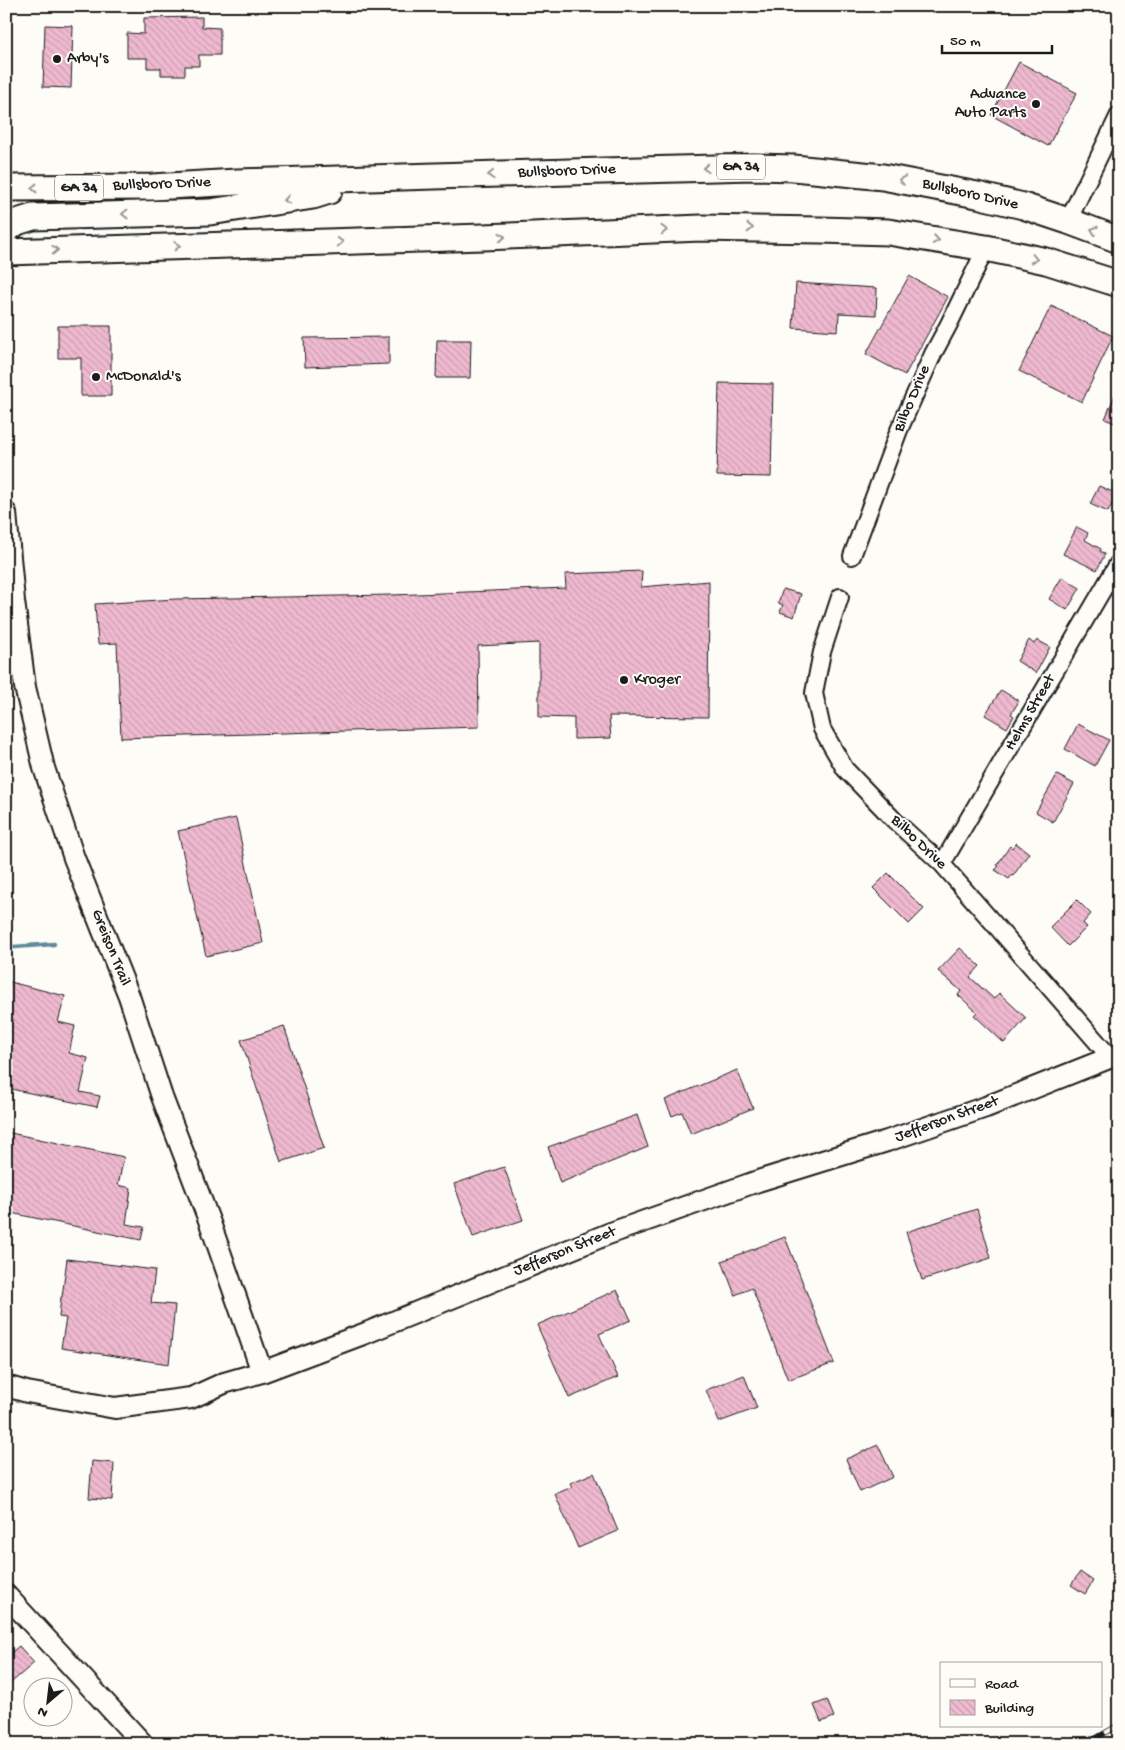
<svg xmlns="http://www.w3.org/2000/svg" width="1125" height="1750" font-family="'Gochi Hand',sans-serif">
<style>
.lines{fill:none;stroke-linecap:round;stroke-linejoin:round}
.stream{stroke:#608b9b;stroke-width:4.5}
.building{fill:url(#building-back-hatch);stroke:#1c1c1c}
.minor-casing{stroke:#1c1c1c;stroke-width:20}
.tertiary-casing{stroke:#1c1c1c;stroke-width:24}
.primary-casing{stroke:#1c1c1c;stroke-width:29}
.minor{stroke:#fdfcf7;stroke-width:16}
.tertiary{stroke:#fdfcf7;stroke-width:20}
.primary{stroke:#fdfcf7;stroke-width:25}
.rail-casing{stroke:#1c1c1c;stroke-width:5.5}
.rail{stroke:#fdfcf7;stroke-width:4;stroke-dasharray:11;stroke-linecap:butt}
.oneway{stroke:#989794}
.poi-dot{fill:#1c1c1c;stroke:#fdfcf7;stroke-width:2}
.labels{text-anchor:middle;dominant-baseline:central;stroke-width:4;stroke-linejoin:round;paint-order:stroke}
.shield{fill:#fdfcf7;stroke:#605f5e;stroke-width:1}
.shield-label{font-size:15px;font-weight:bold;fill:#1c1c1c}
.poi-label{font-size:16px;fill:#1c1c1c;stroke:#fdfcf7;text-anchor:start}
.street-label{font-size:16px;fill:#1c1c1c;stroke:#fdfcf7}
</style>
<defs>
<pattern id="building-back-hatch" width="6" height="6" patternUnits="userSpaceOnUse" patternTransform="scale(1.25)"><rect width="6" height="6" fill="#efb9d0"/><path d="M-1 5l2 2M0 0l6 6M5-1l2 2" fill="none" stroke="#cc9eb2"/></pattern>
</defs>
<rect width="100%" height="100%" fill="#fdfcf7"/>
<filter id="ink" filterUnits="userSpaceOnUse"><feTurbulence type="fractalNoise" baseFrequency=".02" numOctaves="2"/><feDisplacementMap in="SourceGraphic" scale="10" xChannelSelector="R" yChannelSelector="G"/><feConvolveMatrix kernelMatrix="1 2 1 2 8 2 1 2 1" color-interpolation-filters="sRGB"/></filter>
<g filter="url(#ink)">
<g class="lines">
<path class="stream" d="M6,946L14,947L54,944"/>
</g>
<path class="building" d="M202,17V27L220,28V55H199V66H185V75H161V68H147V58H127V33L144,34V18Z
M45,25L73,26L71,88L43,87Z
M1019,62L1077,93L1048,146L991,115Z
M909,276L948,297L905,375L866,354Z
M796,283L877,288L876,315L839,313L838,331L793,328Z
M1051,306L1113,336L1082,402L1019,371Z
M58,326H111V396H81V358H58Z
M389,337V364L305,367L304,338Z
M437,340H471L470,378H436Z
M719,383L773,384L771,477L717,476Z
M1119,385V425L1105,419Z
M1099,486L1117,494L1108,512L1090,504Z
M1077,527L1088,533L1085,540L1101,549L1100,551L1105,554L1097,570L1063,554Z
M642,571L641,587L709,581L708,717L609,716L611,738L574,739V718L539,717V643L478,646L479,727L121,738L117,643L98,644L95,604L176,599L392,595L566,588L565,574Z
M1062,577L1080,588L1067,610L1049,599Z
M783,589L801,594L794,617L780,612L783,605L778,603Z
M1029,640L1034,644L1037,640L1050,647L1036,673L1017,661Z
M1001,690L1019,701L1011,714L1014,716L1007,728L985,715Z
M1078,724L1109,740L1095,766L1065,749Z
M1057,775L1074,784L1053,822L1036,812Z
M236,818L263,943L206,956L178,831Z
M1016,843L1029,853L1013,876L1012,875L1009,879L995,870L999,866L997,865L1010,846L1012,848Z
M888,873L924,909L909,924L873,888Z
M1077,900L1091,914L1083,923L1087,927L1068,946L1050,927Z
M960,948L980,966L970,977L994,999L999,993L1026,1018L1004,1043L974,1015L977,1012L958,995L961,991L938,971Z
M6,981L65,996L58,1022L75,1026L69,1053L88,1058L80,1092L100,1096L97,1107L6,1088Z
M284,1026L324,1148L281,1162L241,1040Z
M737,1070L753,1108L691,1134L682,1112L672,1116L665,1100Z
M637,1115L648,1147L560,1183L548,1147Z
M6,1132L124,1157L118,1185L131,1188L126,1224L144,1227L141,1240L6,1212Z
M504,1167L523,1220L473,1237L454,1184Z
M977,1209L991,1258L922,1280L906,1232Z
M785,1237L834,1363L788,1380L752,1288L735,1295L722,1261Z
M67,1259L155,1270L151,1303L175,1305L169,1364L61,1348L66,1318L59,1317L61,1297H62Z
M617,1290L631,1320L599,1334L618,1377L569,1398L537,1325Z
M744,1375L757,1408L719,1422L706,1390Z
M878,1445L893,1477L860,1492L846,1459Z
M92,1461L114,1463L112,1500L89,1498Z
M594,1473L618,1531L578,1548L555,1494L572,1487L570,1483Z
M1080,1572L1093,1581L1085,1594L1071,1585Z
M19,1646L34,1663L6,1687V1657Z
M827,1700L834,1717L821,1722L814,1705Z"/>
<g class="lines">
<defs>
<path id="minor" d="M1068,221L1119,115
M852,556L899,430L933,354L949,324L986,248
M840,597L822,652L814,693L822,729L845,769L894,820L942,864L1110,1057
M942,864L1119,562"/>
<path id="tertiary" d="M6,513L14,601L25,687L44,768L74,858L129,996L162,1097L210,1223L262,1372
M6,1386L27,1392L115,1408L191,1398L224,1383L262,1372L366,1333L608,1234L758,1181L887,1141L986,1107L1119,1054
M6,1595L143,1744"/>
<path id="primary" d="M6,188L152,187L237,182L603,171L753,167L794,168L883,177L977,195L1023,206L1068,221L1119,240
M6,230L17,222L33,217L210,212L313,196L329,191
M6,252L483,237L701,228L821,230L888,232L986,248L1046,261L1119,284"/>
</defs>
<use href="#minor" class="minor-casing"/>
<use href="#tertiary" class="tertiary-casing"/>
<use href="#primary" class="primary-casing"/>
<use href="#minor" class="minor"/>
<use href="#tertiary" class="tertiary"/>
<use href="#primary" class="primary"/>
<defs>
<path id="rail" d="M1086,1744L1119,1725
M1104,1744L1119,1736"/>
</defs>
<use href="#rail" class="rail-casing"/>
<use href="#rail" class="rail"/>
</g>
<defs><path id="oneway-chevron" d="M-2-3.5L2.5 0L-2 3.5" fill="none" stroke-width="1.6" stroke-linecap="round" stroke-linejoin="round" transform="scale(1.25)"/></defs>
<g class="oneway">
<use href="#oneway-chevron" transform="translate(706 168) rotate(178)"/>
<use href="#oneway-chevron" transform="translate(491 175) rotate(178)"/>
<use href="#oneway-chevron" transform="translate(902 180) rotate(-171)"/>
<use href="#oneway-chevron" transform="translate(34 188) rotate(180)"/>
<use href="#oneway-chevron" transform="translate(287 200) rotate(171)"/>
<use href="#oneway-chevron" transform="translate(125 214) rotate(179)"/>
<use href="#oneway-chevron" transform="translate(750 228)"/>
<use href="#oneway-chevron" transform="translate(664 230) rotate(-2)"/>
<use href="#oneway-chevron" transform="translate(1094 230) rotate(-159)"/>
<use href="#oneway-chevron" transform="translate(502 237) rotate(-2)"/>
<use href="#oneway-chevron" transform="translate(936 240) rotate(9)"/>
<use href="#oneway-chevron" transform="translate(340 242) rotate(-2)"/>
<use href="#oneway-chevron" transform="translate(177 246) rotate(-2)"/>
<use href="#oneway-chevron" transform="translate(55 250) rotate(-2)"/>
<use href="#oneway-chevron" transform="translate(1034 259) rotate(13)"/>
</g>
</g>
<g class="poi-dot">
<circle cx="57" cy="59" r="5"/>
<circle cx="1036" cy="104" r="5"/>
<circle cx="96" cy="377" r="5"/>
<circle cx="624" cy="680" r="5"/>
</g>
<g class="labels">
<g class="shield">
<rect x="717" y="154.5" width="48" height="25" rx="4"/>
<rect x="55" y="175.5" width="48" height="25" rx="4"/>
</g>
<g class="shield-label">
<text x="741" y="167">GA 34</text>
<text x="79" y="188">GA 34</text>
</g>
<g class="poi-label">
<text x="67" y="59">Arby's</text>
<text x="1026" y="95" text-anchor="end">Advance<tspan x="1026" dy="18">Auto Parts</tspan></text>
<text x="106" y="377">McDonald's</text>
<text x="634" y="680">Kroger</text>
</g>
<g class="street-label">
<text transform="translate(567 172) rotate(-2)">Bullsboro Drive</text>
<text transform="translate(162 185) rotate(-2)">Bullsboro Drive</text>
<text transform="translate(970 195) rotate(13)">Bullsboro Drive</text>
<text transform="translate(913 399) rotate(-67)">Bilbo Drive</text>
<text transform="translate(1031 713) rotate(-60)">Helms Street</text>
<text transform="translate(918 843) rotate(44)">Bilbo Drive</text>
<text transform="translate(110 948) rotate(68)">Greison Trail</text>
<text transform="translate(947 1120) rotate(-20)">Jefferson Street</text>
<text transform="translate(565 1252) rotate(-22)">Jefferson Street</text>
</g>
</g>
<rect width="1125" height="1750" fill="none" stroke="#fdfcf7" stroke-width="25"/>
<rect x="12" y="12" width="1100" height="1725" fill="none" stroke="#1c1c1c" stroke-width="2" filter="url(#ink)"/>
<rect x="940" y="1662" width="162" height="65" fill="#fdfcf7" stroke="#a3a29f"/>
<rect x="950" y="1679" width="25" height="8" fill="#fdfcf7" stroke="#a3a29f"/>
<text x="985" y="1688" font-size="15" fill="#1c1c1c">Road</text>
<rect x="950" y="1700" width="25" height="15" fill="url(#building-back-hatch)" stroke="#a3a29f"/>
<text x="985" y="1712" font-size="15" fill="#1c1c1c">Building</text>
<g transform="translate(48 1702) rotate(208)"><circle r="24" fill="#fdfcf7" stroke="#a3a29f"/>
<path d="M0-4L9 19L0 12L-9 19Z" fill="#1c1c1c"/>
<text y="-8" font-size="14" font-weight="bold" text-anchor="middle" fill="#1c1c1c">N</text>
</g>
<path d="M942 45v8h110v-8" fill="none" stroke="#1c1c1c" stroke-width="2.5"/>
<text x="950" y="45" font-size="15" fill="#1c1c1c" stroke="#fdfcf7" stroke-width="4" paint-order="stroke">50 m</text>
</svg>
